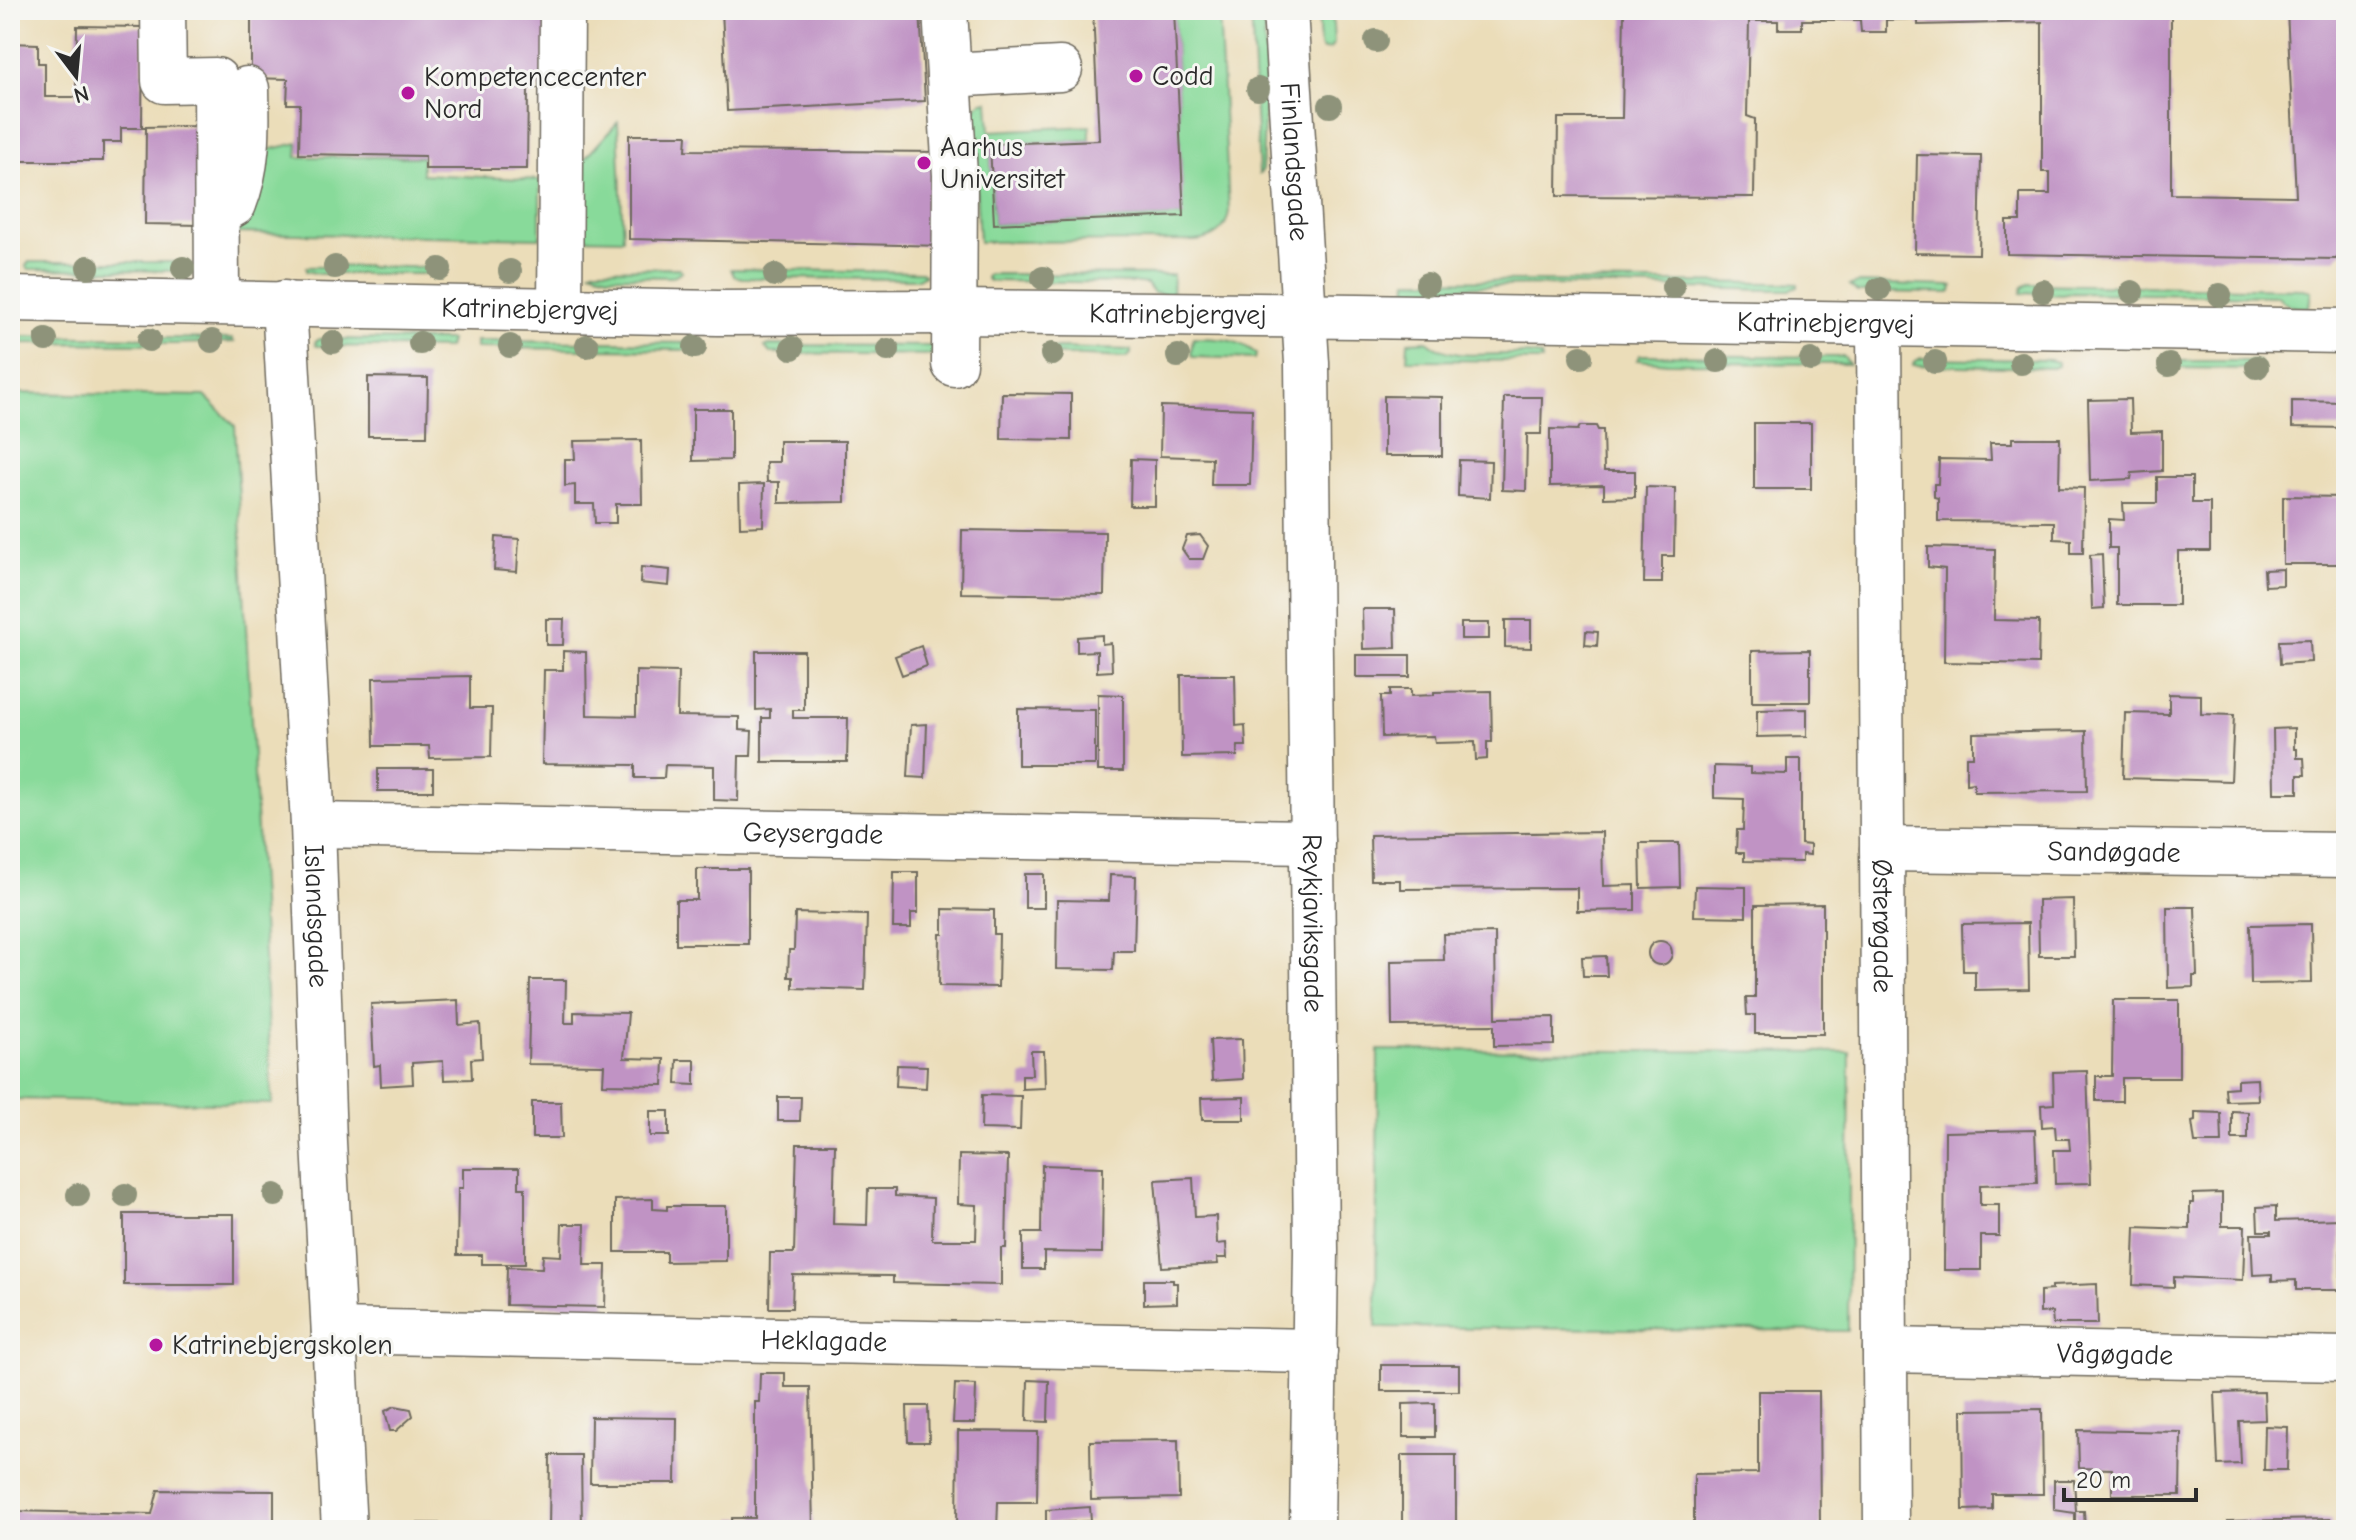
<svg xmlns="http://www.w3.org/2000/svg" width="2356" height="1540" font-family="'Comic Neue',sans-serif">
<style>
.green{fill:#88da9a;stroke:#5a8262;stroke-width:2}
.building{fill:#c093c4}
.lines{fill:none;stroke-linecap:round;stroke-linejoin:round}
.minor-casing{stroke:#6e695d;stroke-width:47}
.minor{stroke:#fff;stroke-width:44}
.tree{fill:#8e937a}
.poi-dot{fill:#b5179e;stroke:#f6f6f2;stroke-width:3}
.labels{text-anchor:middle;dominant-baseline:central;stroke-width:6;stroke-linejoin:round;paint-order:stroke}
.poi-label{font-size:28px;fill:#2b2b2b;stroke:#f6f6f2;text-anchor:start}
.street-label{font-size:28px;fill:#2b2b2b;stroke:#f6f6f2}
</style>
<rect width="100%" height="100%" fill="#f6f6f2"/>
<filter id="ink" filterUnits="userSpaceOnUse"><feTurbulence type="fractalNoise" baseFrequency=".0125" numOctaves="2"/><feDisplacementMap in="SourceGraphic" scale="16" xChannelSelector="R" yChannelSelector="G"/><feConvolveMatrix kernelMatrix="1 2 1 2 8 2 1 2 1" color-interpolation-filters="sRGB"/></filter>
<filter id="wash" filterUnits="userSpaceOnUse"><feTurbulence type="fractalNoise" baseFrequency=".006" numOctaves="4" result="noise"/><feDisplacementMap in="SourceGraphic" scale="32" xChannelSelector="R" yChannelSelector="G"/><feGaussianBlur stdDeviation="1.8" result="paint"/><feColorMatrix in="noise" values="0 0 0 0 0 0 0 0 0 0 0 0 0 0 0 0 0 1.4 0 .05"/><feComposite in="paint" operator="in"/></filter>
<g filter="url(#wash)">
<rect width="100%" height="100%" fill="#ebddb9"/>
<path class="green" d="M1190,10H1219L1229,211C1227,230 1213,239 1195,241L979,242L972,113C977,104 979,102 988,101L990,131L1090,126V140L990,144L994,224L1183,216L1174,12Z
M1251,10H1263L1266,66L1262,171L1259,174Z
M1318,10H1332L1334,43L1330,49L1323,50L1320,46Z
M618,122L623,239L579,238L580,164Z
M298,143L297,157H422V174L540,180V238L233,233L258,152Z
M29,262H173L185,264L186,268L178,271L29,269L26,266Z
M367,266L442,268L440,271L429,274H319L306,271V267Z
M679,268L682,271L672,277L608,276L591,271L596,269Z
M731,269L921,272L925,275L918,279L742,278L734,276Z
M988,274L1173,275L1172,296L1153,293L1147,284L1139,283L989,281L986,278Z
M1408,280L1778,283L1798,284V287L1789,290C1674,289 1557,281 1442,288C1430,289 1420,298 1407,299Z
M1859,283L1950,286L1953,287L1952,292L1949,293L1857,292L1850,285Z
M2029,284L2303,289L2311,291L2309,307C2296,308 2286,307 2278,296L2071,293L2062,295L2021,293L2023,287Z
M10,336L232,339L234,342L175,344L10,343Z
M1193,338C1216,339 1237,337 1256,354L1255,359L1193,357L1191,353Z
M320,339L450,340L448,348L316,346L315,342Z
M476,341L701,343L704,347L699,350L476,348Z
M1427,341C1457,366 1505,348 1541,356L1542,361L1407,360L1408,342Z
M769,345L933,346L935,355L770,353L765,347Z
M1057,348L1131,350V354L1126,358L1046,354L1049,350Z
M1640,355L1844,357L1849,364L1668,363L1637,360Z
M1921,358L2050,360L2058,362V366L2052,368L1913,365L1914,362Z
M2173,361H2259L2262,366L2259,369L2162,368L2165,362Z
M10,393L205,396L235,426L272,1104L10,1099Z
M1378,1050L1850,1052L1848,1331L1376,1327Z"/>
<g id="blocks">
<path class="building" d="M251,10H551V88H528L527,169H425V156L299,154L300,104H287L288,79L251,78Z
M722,10H920L925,101L727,111Z
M1093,10H1174L1184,216L994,224L990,144L1099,140Z
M1624,10H2171V194L2296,196L2287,10H2346V247L2336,259L2007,254V221H2020V194H2050V172H2042V22L1918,25V19L1886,20V32H1861L1860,20H1802V29H1778V21H1749L1747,116L1755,119L1754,197L1557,196L1558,118H1622Z
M77,26L143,27L142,127L202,126L201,225L145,224L146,128H121V142H103V161H10V43L38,44V63H45V97H76Z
M629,135H687L686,150L945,152L946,246L629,239Z
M1917,155L1981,156L1979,254L1915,253Z
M368,377L428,378L427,436H368Z
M1002,393L1071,394V440L1001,439Z
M1384,396L1442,397V456H1384Z
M1504,397H1542L1541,434H1527L1526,491L1502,490Z
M2130,399L2131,432L2162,431V471L2132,473L2131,479L2090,481L2088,400Z
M2292,401L2346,402V428L2292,427Z
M1161,406L1252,409L1250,485H1211L1212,458L1160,456Z
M693,409H731V460L693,461Z
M1754,423H1811V489H1754Z
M1580,426H1596L1598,430H1603L1604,471H1635V497L1604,498V485L1550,486V429L1578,430Z
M2012,438H2060L2059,487L2084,488L2083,553H2071V540L2054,539V522L1938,521V498L1934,497V484H1938L1939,459L1991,460L1990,443H2012Z
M641,440L642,504H616V523H595L594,504H575V485L565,486V459H575L574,441Z
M779,441H845V502L779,503V482H767L766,462H779Z
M1131,459L1155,460V506H1130Z
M1459,460L1491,461L1490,498L1458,496Z
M2157,477H2192V503H2210V551H2178V605H2117V548H2109V519L2124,520L2123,503H2157Z
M764,484L763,526L740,527L739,485Z
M1646,487L1675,488L1674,556H1662V583H1644Z
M2283,496L2346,497V564H2283Z
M962,530L1105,532L1104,595L961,593Z
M1200,535L1208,546L1203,559H1189L1182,549L1187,536Z
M496,537L519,539L517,572L494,570Z
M1928,547L1995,549L1994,620L2039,621L2038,664L1944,662L1945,569L1928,567Z
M2102,554L2104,608L2092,609L2090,555Z
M641,567L670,570L669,586L640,583Z
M2283,569V585L2265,586L2264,570Z
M1362,609H1395L1396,648L1363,649Z
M546,619H564L563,645H546Z
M1505,620H1531V648L1505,647Z
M1461,623H1489V639H1461Z
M1586,631L1598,632L1597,646L1585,645Z
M1102,635V644L1111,643L1112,671L1097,672V651L1077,652V637Z
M2310,640L2311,662L2280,664L2279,641Z
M921,646L927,666L902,675L895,656Z
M1810,650V702H1752V651Z
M563,651L586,652L587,715L636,716V671L678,672L677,716L739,717V730L752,731L751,756H739L738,801L714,800V766L665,765L664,778H635V765L542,764L544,670H563Z
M756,651H804V710H793V718H848L847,762H762V718H770V709L756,710Z
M1356,655H1410V677H1356Z
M1181,675H1235L1236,726L1245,725L1246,746H1238L1237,756L1182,757Z
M470,676V708H492L491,757L430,758L429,746H374L373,678Z
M1390,689H1411V696L1434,695V692L1491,691L1492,742H1487V759L1476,760L1475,742L1435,743L1434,736L1382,737L1381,696H1390Z
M1098,694L1123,695V771H1098Z
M2169,694L2201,695V714L2234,715L2231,781L2123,778L2125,713L2169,714Z
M1018,709L1095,710V765H1018Z
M1807,709V736L1757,737V710Z
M927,724L925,778L908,777L911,725Z
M2294,728V749H2297V758H2304L2305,775H2298V793H2274L2273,729Z
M2086,731L2087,791L1974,792V783L1966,784V757H1973V733Z
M1787,759H1801V844L1810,845V855L1802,854V862L1744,861V853H1736L1737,830H1743L1744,799L1714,798V766L1750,767V773L1787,774Z
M378,769H433V791H378Z
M1602,832L1603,886L1635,885V910L1577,911V888L1400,889V880H1371L1370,835Z
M1640,843H1679L1680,887L1641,888Z
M697,869H748V944H676V900H697Z
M894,872H918V913H911V928H893Z
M1025,874H1044V908H1025Z
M1110,875L1136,876L1134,951H1114L1113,970L1056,969L1057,900L1109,901Z
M1695,886L1746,887V917L1694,916Z
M2073,899L2074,956H2039L2038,900Z
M1823,904V1034H1755V1015H1747L1746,998H1755V905Z
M2167,907H2195L2197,976H2193V987L2168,988Z
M943,909L994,910V934H999L998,987L939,986L940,934H943Z
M795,913L867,915L865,990L793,988V977H788L789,950H794Z
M2028,923L2029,989L1975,990V971H1963L1962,924Z
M2311,924L2312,983L2251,984L2250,925Z
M1495,933L1496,1018L1554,1017V1045L1494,1046V1025L1392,1026L1391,961L1444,960L1443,934Z
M1648 953a12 12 0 1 1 24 0a12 12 0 1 1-24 0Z
M1606,956L1607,976H1583L1582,957Z
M530,980H566L565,1023H574V1012L628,1013L624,1058L664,1059L663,1085L603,1084L604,1065L528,1064Z
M458,1000L459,1025L480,1023L482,1058L471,1059L472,1079L444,1080L443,1061L412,1063L413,1084L381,1086L380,1065L374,1066L371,1004Z
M2113,1000H2179V1078H2122V1101H2096V1076H2112Z
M1242,1039L1243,1079L1212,1081L1210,1040Z
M1031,1051H1044L1045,1088L1022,1089V1075H1032Z
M677,1060H695V1085L676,1084Z
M897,1065L927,1066L926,1088L896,1086Z
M2087,1071L2091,1183L2055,1184L2054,1150H2070L2069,1139H2056L2055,1126L2042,1127L2041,1105L2054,1104L2053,1072Z
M2257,1079L2258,1100L2226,1101L2225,1088L2237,1087V1080Z
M982,1095L1021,1096L1020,1130L981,1129Z
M778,1097H801L800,1121H778Z
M1244,1097V1120H1202L1201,1098Z
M532,1102H561L562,1138H532Z
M650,1111H669V1136H650Z
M2232,1111L2248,1112V1139H2232Z
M2195,1112L2221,1113L2222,1143H2195L2192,1122L2195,1121Z
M2035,1130L2037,1183L1980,1185V1205H1999V1236H1981V1270H1944L1945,1132Z
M797,1144H835L833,1224L867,1225L868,1189H895V1196L933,1198L932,1240H976L977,1205L958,1204L959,1155L1008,1156L1006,1248H1001V1285L893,1283V1276L793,1275L792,1308H769L770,1253H794Z
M1042,1165L1103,1167L1102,1253L1044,1252V1269H1023V1233H1041Z
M463,1168H519V1188H525V1264H482V1255H457L458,1188H463Z
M1193,1178L1195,1217L1216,1216L1217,1244L1226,1243L1227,1258H1217L1218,1264L1162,1267L1155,1180Z
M2222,1193V1226H2245L2243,1280L2174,1277V1287L2133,1285L2135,1227L2190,1229V1203H2193V1194Z
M653,1199V1209L667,1210V1206H726V1261L666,1262V1252H615V1200Z
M2276,1206V1221L2340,1219L2341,1290H2296V1280L2272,1281V1274L2253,1275L2251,1234H2271V1231H2258L2257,1207Z
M124,1214H234V1285H124Z
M562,1224H585L584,1265H606L605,1307L506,1305L507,1267L542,1268L543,1255L561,1256Z
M1144,1280H1173V1283H1177V1303L1144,1304Z
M2097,1284L2098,1324H2053L2052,1312L2040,1313V1291L2052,1290V1286Z
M1381,1365H1459V1391H1381Z
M760,1373H785V1387H810L813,1530H732V1518H755V1402H759Z
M1028,1380L1049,1381L1048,1422L1027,1421Z
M955,1384L976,1385L975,1423H953Z
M1758,1391H1819L1820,1530H1694V1474L1758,1473Z
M2264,1392L2265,1420L2239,1421L2241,1464L2218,1465L2215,1393Z
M1435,1403V1437H1403V1404Z
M395,1406L411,1409L413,1416L396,1431H390L385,1411Z
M907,1406H928L929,1442H908Z
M2042,1409L2043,1494H1992V1509L1963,1510L1962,1410Z
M591,1417L677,1418L676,1483H590Z
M2265,1426L2288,1427L2287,1470H2264Z
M2078,1430L2181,1432L2180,1495H2112V1469L2079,1468Z
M958,1431L1038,1432L1037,1502H998L997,1530H957Z
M1178,1440L1179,1498L1091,1500L1090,1441Z
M550,1455H581L582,1530H549Z
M1402,1455H1456V1530H1402Z
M2054,1480H2074L2076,1511H2084L2085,1530H2075V1513L2054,1510Z
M158,1490L274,1491V1530H10V1511L152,1514Z
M1090,1507L1091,1521L1046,1524V1510Z
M2331,1519V1530H2229L2228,1521Z
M407,1523L505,1524V1530H407Z"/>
</g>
</g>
<g filter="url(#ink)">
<use href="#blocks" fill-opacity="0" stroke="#6e695d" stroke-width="2"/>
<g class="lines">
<defs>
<g id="minor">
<path d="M163,10L164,81L216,80L217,302"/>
<path d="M945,10L955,175L954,364"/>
<path id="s1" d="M1285,10L1307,363L1316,1251L1312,1530"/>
<path d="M949,75L1060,69"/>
<path d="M229,207L234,204C249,167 248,129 247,89"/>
<path id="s2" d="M10,299L718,313L955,312L1359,316L2346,331"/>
<path id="s3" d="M284,303L313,825L324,1142L344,1530"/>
<path d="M560,309L562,10"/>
<path id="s4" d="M1879,324L1886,1530"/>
<path id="s5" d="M313,825L1312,842"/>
<path id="s6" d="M1882,849L2346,855"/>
<path id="s7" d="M334,1331L1315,1351"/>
<path id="s8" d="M1885,1350L2346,1359"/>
</g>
</defs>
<use href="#minor" class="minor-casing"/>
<use href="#minor" class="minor"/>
</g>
<g class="tree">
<circle cx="1376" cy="41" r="12"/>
<circle cx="1258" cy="89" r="12"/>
<circle cx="1330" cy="106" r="12"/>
<circle cx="88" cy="267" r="12"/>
<circle cx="335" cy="267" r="12"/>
<circle cx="183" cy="268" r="12"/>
<circle cx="440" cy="269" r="12"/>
<circle cx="510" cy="271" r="12"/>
<circle cx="775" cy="275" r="12"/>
<circle cx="1043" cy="278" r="12"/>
<circle cx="1427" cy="284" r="12"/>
<circle cx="1673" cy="287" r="12"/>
<circle cx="1879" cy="289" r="12"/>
<circle cx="2043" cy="291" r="12"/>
<circle cx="2132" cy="292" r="12"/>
<circle cx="2220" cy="295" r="12"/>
<circle cx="46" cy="340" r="12"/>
<circle cx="149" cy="340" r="12"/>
<circle cx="212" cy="341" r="12"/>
<circle cx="333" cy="342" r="12"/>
<circle cx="420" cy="343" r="12"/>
<circle cx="510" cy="346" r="12"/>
<circle cx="587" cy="346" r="12"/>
<circle cx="695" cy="347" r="12"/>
<circle cx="792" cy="348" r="12"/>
<circle cx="888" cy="350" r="12"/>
<circle cx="1052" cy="354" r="12"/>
<circle cx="1178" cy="356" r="12"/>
<circle cx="1581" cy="357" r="12"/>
<circle cx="1811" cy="360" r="12"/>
<circle cx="1718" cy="361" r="12"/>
<circle cx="1935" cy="362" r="12"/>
<circle cx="2021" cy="363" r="12"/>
<circle cx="2169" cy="365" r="12"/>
<circle cx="2257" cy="367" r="12"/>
<circle cx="78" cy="1195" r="12"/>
<circle cx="125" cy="1195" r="12"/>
<circle cx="275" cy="1195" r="12"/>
</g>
</g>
<g class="poi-dot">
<circle cx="1136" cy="76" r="8"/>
<circle cx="408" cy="93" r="8"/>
<circle cx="924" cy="163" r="8"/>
<circle cx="156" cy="1345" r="8"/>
</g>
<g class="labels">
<g class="poi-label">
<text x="1152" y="76">Codd</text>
<text x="424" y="77">Kompetencecenter<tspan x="424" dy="32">Nord</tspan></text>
<text x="940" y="147">Aarhus<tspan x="940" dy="32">Universitet</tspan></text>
<text x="172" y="1345">Katrinebjergskolen</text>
</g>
<g class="street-label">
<text stroke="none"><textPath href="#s1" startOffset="152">Finlandsgade</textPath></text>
<text stroke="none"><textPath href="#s2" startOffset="520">Katrinebjergvej</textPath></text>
<text stroke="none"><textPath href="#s2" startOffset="1168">Katrinebjergvej</textPath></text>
<text stroke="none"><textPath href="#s2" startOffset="1816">Katrinebjergvej</textPath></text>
<text stroke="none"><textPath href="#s5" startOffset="500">Geysergade</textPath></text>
<text stroke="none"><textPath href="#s6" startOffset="232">Sandøgade</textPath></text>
<text stroke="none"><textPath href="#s3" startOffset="614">Islandsgade</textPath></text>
<text stroke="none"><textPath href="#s1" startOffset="914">Reykjaviksgade</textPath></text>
<text stroke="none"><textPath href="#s4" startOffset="602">Østerøgade</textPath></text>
<text stroke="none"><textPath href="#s7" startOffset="490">Heklagade</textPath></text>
<text stroke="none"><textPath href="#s8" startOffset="230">Vågøgade</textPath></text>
</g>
</g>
<rect width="2356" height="1540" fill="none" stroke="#f6f6f2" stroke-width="40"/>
<g transform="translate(76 76) rotate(164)" stroke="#f6f6f2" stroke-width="6" paint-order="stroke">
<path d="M0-6L14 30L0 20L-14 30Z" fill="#2b2b2b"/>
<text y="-12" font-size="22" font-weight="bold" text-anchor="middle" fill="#2b2b2b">N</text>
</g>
<path d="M2064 1488v12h132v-12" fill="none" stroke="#2b2b2b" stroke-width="4"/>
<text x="2076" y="1488" font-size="24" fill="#2b2b2b" stroke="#f6f6f2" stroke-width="6" paint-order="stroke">20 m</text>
</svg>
